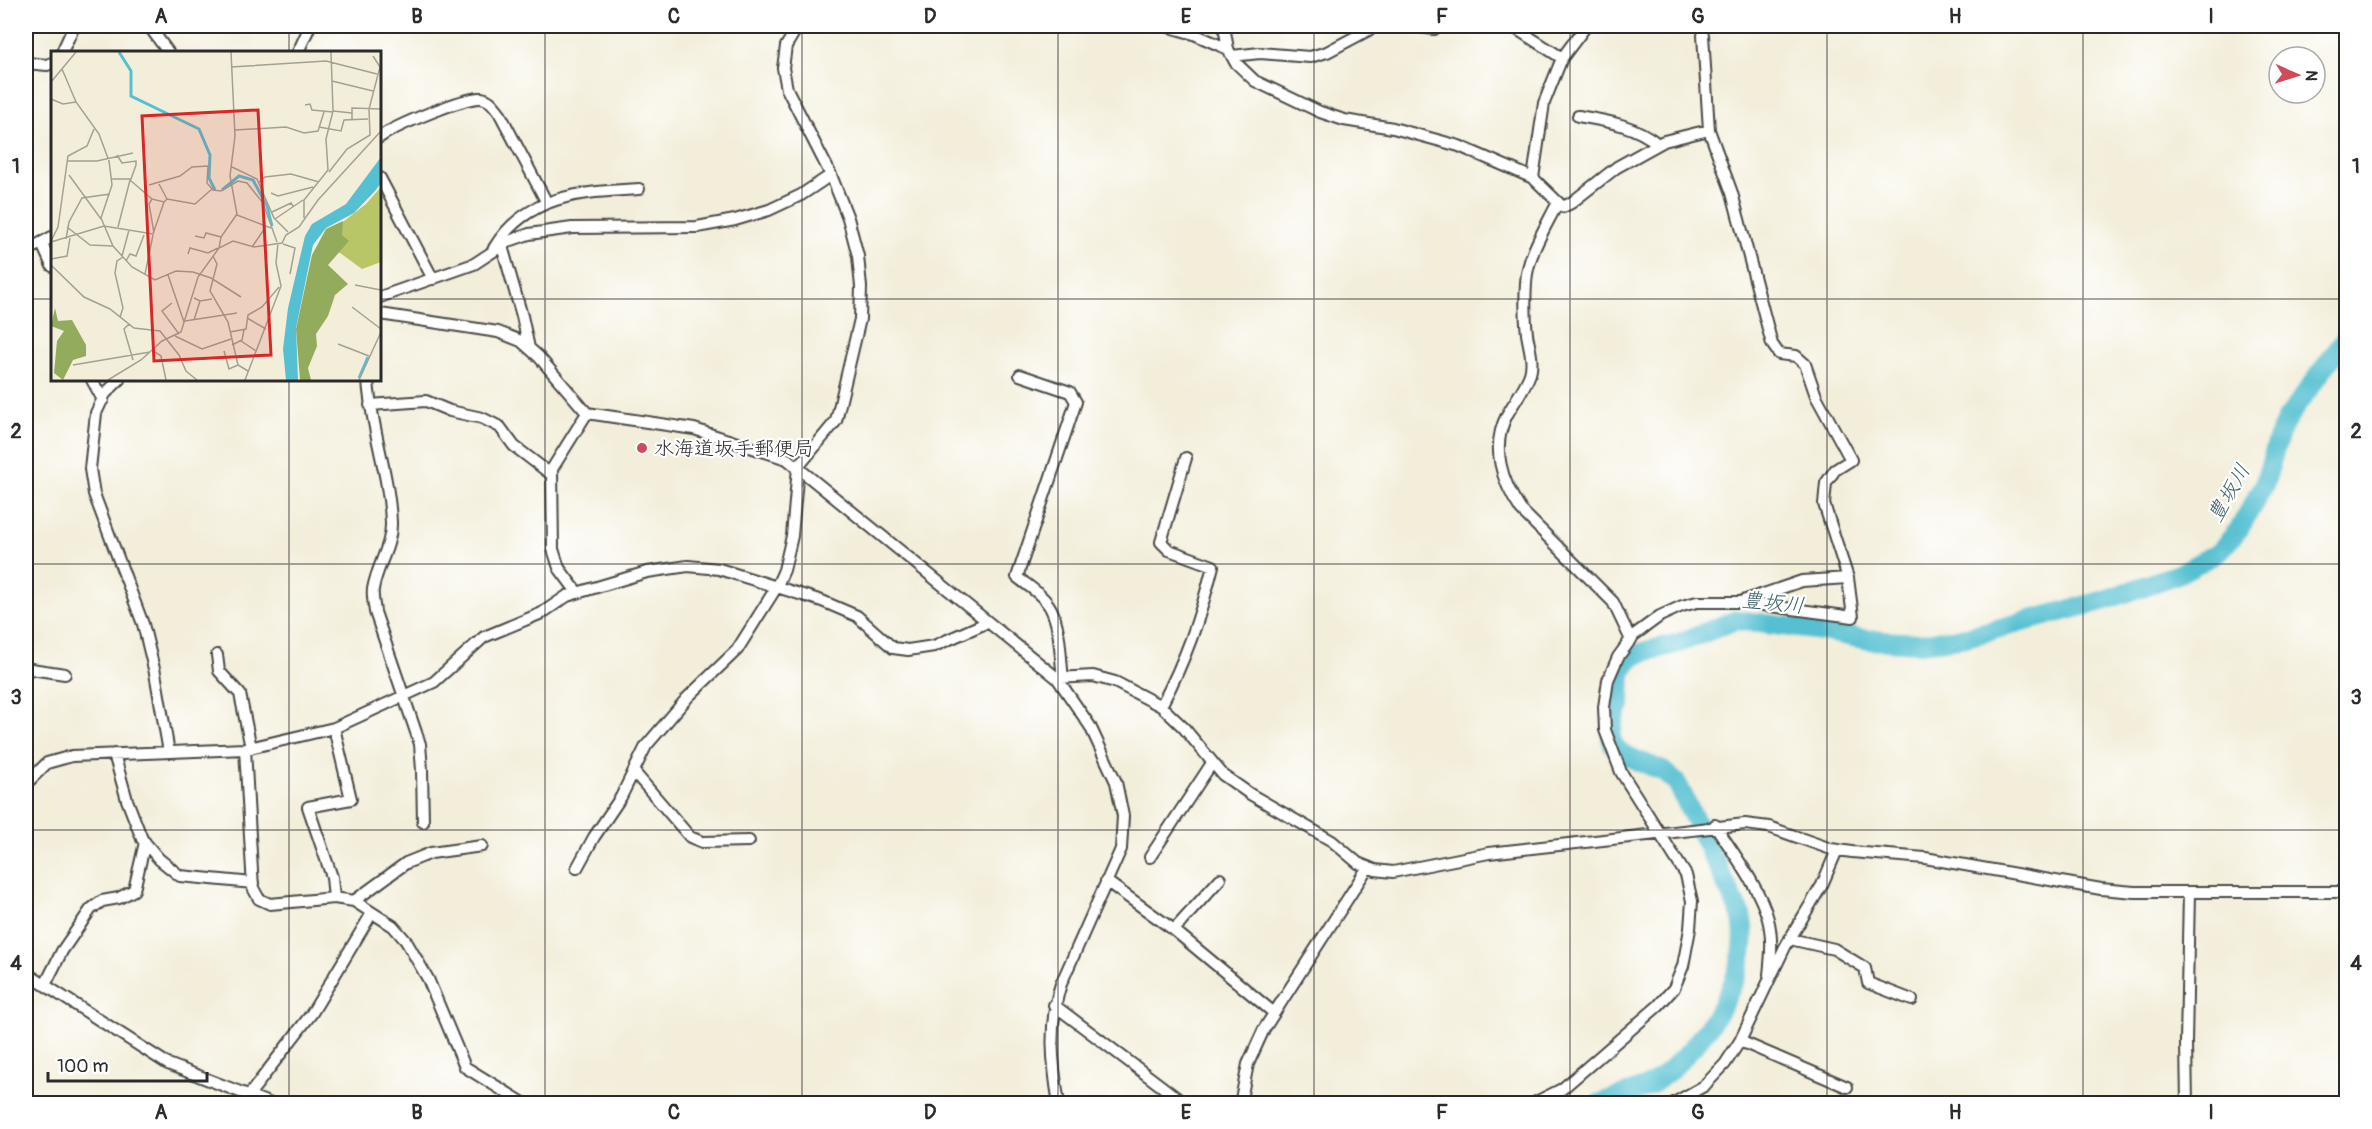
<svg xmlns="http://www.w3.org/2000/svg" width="2372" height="1129" font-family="Pangolin,'Klee One',sans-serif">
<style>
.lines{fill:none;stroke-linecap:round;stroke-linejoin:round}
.river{stroke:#55c0d1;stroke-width:20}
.minor-casing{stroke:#494845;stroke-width:14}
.minor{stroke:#fff;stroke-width:10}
.grid{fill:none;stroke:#2b2b2b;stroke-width:1.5;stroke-opacity:0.55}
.poi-dot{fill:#d1495b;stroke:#fff;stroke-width:2}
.labels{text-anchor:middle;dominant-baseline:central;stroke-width:4.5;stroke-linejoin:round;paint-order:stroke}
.poi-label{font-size:20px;fill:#2b2b2b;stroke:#fff;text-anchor:start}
.water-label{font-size:21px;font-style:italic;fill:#3a5f65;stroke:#fff}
.inset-river{fill:none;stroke:#55c0d1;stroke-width:3}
.inset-road{fill:none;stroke:#a3a094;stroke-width:1.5}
.view{fill:#d62828;fill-opacity:0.15;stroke:#d62828;stroke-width:3}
.inset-edge{fill:none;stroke:#2b2b2b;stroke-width:3}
.neatline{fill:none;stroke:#2b2b2b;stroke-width:2}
.grid-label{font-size:20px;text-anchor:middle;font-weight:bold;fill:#2b2b2b}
</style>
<rect width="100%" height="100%" fill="#fff"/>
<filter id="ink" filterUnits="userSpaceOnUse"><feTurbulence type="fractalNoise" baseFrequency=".0167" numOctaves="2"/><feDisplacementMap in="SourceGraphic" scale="12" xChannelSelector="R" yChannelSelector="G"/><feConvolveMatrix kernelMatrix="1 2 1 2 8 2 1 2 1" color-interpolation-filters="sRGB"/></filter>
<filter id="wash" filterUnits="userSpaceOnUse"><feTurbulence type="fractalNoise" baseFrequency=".008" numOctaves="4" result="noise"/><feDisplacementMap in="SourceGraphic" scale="24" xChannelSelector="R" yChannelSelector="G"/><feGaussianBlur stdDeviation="1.35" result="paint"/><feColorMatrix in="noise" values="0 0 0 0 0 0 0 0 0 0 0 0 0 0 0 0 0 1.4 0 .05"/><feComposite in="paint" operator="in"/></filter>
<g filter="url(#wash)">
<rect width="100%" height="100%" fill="#f3eeda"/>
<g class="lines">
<path class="river" d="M1598,1104C1617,1096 1642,1092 1658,1080C1701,1048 1756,971 1741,915L1677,783L1663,771L1620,753L1613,744L1611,738L1613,722L1620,705L1621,673L1630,659L1643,652L1679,643L1736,620L1822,631L1868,640L1920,643L1966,637L2102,601L2178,574L2219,552L2239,529L2264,485L2280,433L2288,417L2346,338"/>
</g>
</g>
<g filter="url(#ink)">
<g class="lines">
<defs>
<path id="minor" d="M149,26L168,52
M1166,26L1194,34L1228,49
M1224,26L1228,49L1235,62L1255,81L1320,112L1344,120L1393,128L1459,146L1533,178
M1413,26L1434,29L1436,26
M1506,26L1515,28L1562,58L1544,103L1533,178L1563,207L1571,203L1617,167L1664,141L1709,130
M62,52L74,26
M298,52L310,26
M1232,56L1260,53L1310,57L1327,52L1376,26
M1562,58L1586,26
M26,63L47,65L52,63
M1578,116C1607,121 1635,125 1658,144
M380,137C395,126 464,97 481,98C490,99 494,106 499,112L547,203
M380,178L433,279
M1558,202C1546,227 1527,255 1526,283C1525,299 1525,318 1527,334C1529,347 1534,361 1530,374C1525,388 1514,402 1507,415C1490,447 1502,482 1521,510L1613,602L1631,640
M42,244L52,266
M502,246L522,316L529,348
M494,248C527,194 583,192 639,189
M26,251L52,237
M380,297L474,264L509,241L529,234L572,228L697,227L735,220L769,210L801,195L831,175
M380,314L498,332L521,341L539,357L587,413L694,429L787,459L1057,678L1090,726L1116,782L1123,816L1121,849L1061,984C1048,1024 1052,1063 1059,1104
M1020,375L1070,392L1076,402L1017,577C1028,586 1045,596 1051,609C1061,629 1060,657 1063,678
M92,380L103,400
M119,380L105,394L96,413L90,469L94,494L143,624L155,673L169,752
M368,380C371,428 389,474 391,522C392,546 377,565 373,589C372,596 374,604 375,612L420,744L422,770L423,822
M370,405L426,401L450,411L482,418L500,427L514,446L552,475
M577,592L559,568L553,549L552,469L587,413
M1743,601L1802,581L1848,578
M217,655L219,671L240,694L251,748
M26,672L31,669L65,674
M1057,678L1093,676L1115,682L1161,706L1184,728L1223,775L1250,794L1332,841L1358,863L1375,870L1393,872L1489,853L1745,824L1769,827L1831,849L1852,852L1925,858L2101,889L2134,892H2346
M1161,706C1186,659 1200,618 1213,566L1169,550L1161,542L1186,458
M245,749L253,888L259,899L270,904L334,898L354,901L393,926L406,941L428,979L465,1067L525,1104
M114,754L127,800L142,839L159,859L180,876L253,883
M634,772L690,837L702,842L749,841
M26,784L47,763L72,756L245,749L334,728L434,682L484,637L542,613L567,596L647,572L688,566L719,569L822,601L857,616L893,648L908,650L934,646L988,622
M1715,825C1733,853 1760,888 1768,919C1773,938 1771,956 1769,975
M1150,857L1212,763
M577,868L594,837L621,797L646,746L688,697L737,650L776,588L784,570L792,536L798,467L836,421L860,319L861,287L858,256L848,218L831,175L787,89L783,68L786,46L798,26
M1106,881L1174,930L1220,879
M334,898L332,877L308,807L351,799L334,728
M354,901L406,863L431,853L482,846
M1174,930L1274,1013
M1790,939L1834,949L1865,968L1868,983L1912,1000
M26,973L168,1064L271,1104
M45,985L62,951L91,909L102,901L119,898L134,890L145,842
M1054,1005L1185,1104
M1740,1041L1847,1087
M249,1095L312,1013L372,913
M1240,1104L1248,1064L1264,1029L1368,867
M1532,1104L1562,1089L1658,1006L1674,988L1683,966L1690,929L1692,901L1686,875L1621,772L1605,730L1604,707L1608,680L1618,657L1634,635L1660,616L1682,606L1697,602H1740L1853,617L1848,578L1824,504L1826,483L1835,470L1851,460L1816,396L1805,364L1796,356L1779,354L1772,344L1732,193L1709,130L1703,35
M1672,1104L1704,1086L1725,1064L1740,1041L1785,947L1822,885L1837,850
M2187,1104L2186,1043L2189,893"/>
</defs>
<use href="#minor" class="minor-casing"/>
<use href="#minor" class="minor"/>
</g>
</g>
<path class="grid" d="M289,26V52M545,26V1104M802,26V1104M1058,26V1104M1314,26V1104M1570,26V1104M1827,26V1104M2083,26V1104M26,299H52M380,299H2346M289,380V1104M26,564H2346M26,830H2346"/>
<circle class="poi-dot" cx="642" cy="448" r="6"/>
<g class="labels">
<g class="poi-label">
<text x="654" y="448">水海道坂手郵便局</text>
</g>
<g class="water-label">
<text transform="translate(2229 493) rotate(-60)">豊坂川</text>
<text transform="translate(1773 603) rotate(6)">豊坂川</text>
</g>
</g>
<g transform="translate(51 51)">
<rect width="330" height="330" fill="#f3eeda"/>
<path d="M330,136V211L311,218L270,188L315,153Z" fill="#b8c668"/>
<path d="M292,170L291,184L298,190L277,214L297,233L284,244L277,265L265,283L266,295L257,317L260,329H249L245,278L261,204L275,178ZM4,257L7,270L21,269L35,294V305L22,309L12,329L3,322L6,290L13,280L0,275Z" fill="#92ab5c"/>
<path d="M330,106V132L324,140L303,162L275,177L262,194L245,277L247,329H235L232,298L237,257L254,185L261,173L295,153Z" fill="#55c0d1"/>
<path class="inset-river" d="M68,1L80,20V45L148,78L159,104L158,127L164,139M171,139L188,125L202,129L216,155L221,175M308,327L317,306"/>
<path class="inset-road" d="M180,16L275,10L326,23M11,18L25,51L48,83L58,110L61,134L50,167L62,195L81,216L104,229L125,220L142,221L160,227L190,246M281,30L322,40M0,31L25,1M0,48L12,53L25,51M254,54L259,53L261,59L282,61M282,60L301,62M301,69V57L330,58M268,76L290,80L293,69L317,68M184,79L235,76L253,82L267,80L273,61M17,110H46L82,102M181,116L206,128L223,167L237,181M278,121L296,98L319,84L318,58L329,16L322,5M18,124L50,168M60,128H80L85,114V110L71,112L66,104M208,131L214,126L240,123L268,131M98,134L129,125L141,116L157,115L156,132L162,139L170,140L187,130L196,132L212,152L226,191M220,142L227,145L262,136M116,148L144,153L161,138M221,161L240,152L242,155M186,164L220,177M253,167V149L277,119L275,88L282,60L280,1M224,168L252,149M16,176L39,194L62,195M67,176L79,129L101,148M103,182L98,153L101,148L113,151L116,148L108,133M144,185L153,187L155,182L170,186M15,188L18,171L31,147L59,143M0,190L7,176L17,105L36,95L43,78M0,191L53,175L102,183L113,151M232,193L244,197L239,223M201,196L214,177M168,197L170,186L186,163L179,125L184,85L180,1M137,203L139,197L157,202L167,197M71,205L78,179M162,205L166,213L159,240L177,271L187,314L197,320M0,208L16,205L19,187M75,210L79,203L85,205L93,184M0,214L33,246L59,258L83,277L109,280L128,304L135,320L146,329M94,223L102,184M117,224L133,271M304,234L330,239M143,247L149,250L161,248M121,252L111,260L128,283M301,256L330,278M69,266L72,257L64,222L66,210L72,206M196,267L215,278M143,269L149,250M134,270L186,262M78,273L73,278L82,309M179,281L195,278L197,264L211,256L228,236M124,285L151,298L180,288M190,290L205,300M287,293L318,305M181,294L191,289L193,279M101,299L110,305L115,329M173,300L178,318L187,314M22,314L99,301M57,329L90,309L111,290L130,281L147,226L168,197L182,190L203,196L231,192L235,184L248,176L267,149L330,80M194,329L230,235L225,212L227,192M308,329L330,281"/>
<path class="view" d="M207,59L220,304L103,310L91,65Z"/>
<rect width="330" height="330" class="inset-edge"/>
</g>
<rect width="2372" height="1129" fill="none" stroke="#fff" stroke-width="66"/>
<g transform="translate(2297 75) rotate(93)"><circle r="28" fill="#ffffff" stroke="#aaaaaa" stroke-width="1.5"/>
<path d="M0-4.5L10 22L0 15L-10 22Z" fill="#d1495b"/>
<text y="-9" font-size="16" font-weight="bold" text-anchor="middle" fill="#2b2b2b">N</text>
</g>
<path d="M48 1072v9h159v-9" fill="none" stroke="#2b2b2b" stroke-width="3"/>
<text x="57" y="1072" font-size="18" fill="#2b2b2b" stroke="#ffffff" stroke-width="4.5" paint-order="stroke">100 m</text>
<rect x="33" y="33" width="2306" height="1063" class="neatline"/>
<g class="grid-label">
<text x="161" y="23">A</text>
<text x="417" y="23">B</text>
<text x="674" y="23">C</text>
<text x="930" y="23">D</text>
<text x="1186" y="23">E</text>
<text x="1442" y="23">F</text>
<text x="1698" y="23">G</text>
<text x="1955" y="23">H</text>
<text x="2211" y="23">I</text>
<text x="16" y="173">1</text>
<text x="2356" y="173">1</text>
<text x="16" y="438">2</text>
<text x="2356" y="438">2</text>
<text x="16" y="704">3</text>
<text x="2356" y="704">3</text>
<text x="16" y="970">4</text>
<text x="2356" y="970">4</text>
<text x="161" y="1119">A</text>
<text x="417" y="1119">B</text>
<text x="674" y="1119">C</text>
<text x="930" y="1119">D</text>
<text x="1186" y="1119">E</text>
<text x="1442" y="1119">F</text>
<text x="1698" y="1119">G</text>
<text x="1955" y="1119">H</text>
<text x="2211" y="1119">I</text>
</g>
</svg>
